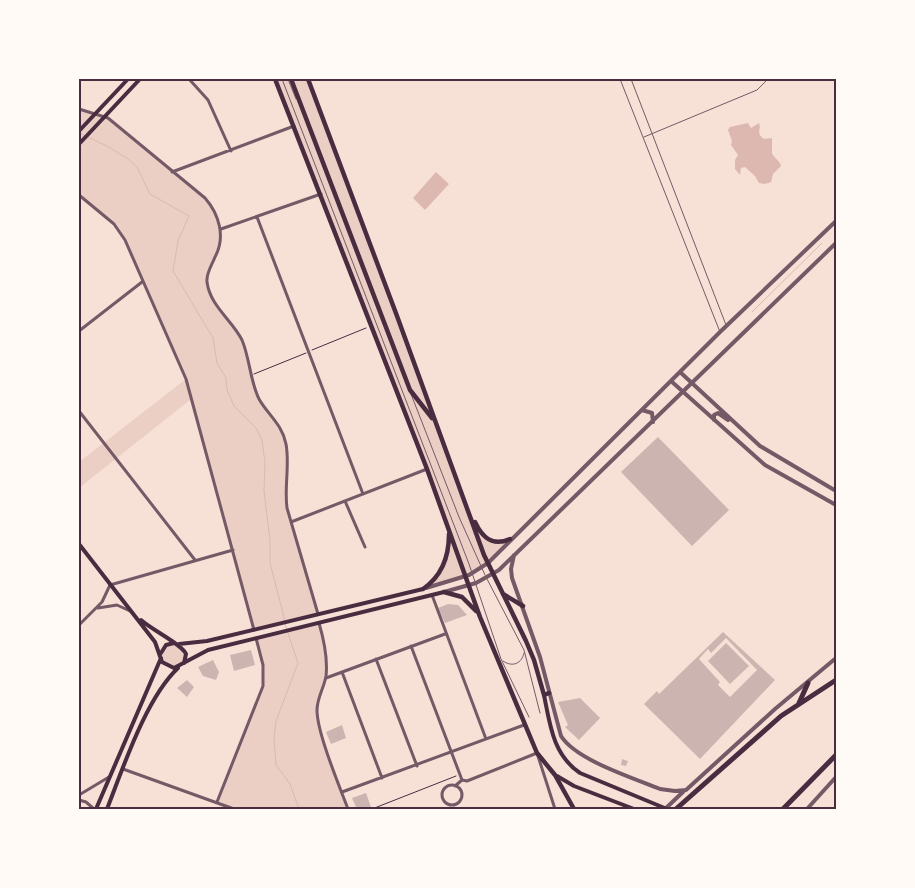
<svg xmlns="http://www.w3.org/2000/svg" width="915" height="888" font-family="'PT Serif',serif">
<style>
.green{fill:#ebcfc5}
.water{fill:#dcb8b0}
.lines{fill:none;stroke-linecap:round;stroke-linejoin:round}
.stream{stroke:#dcb8b0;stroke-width:1}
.building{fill:#ccb4b1;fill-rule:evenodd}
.path{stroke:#4a2c40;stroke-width:1}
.service{stroke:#755966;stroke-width:1}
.minor{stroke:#755966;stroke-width:3}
.tertiary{stroke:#755966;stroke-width:4}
.secondary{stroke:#4a2c40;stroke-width:4}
.primary{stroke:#4a2c40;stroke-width:4.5}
.trunk{stroke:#4a2c40;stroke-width:5}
.neatline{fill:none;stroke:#4a2c40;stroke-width:2}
</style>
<rect width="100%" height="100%" fill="#f7e1d7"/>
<path class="green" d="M275,79H308L466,502L479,530L491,541L510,539L481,568L459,578L428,585L444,564L448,527Z
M79,109L105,116L205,198L216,215L220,241L208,272L207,282L216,305L240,337L260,399L276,420L286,443L287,508L318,614L254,630L190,400L79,488V462L186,379L125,240L114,224L79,195Z
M319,623L326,650V678L317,702L318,721L348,809H234L217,802L263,686V665L256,638Z
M161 656a12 12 0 1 1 24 0a12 12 0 1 1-24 0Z"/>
<path class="water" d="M748,123L751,128L759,123C762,130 755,132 764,139L772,138V154L780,163L781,166L773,174L771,182L765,184L759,183L755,176L745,167L741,168L740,175L735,169V160L738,155L731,145L732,141L728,130L730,127Z
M436,172L449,184L425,210L413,198Z"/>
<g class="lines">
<path class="stream" d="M79,133L107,146L128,159L137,167L150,194L189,216L178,241L173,271L213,338L217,363L226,378L227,390L234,406L256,428L262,440L265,463L264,491L270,540V563L285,621
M752,312L822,243
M285,624L298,663L276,721L274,740L276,765L290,784L299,809"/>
</g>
<path class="building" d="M658,437L729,510L692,546L621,472Z
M448,604L458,605L467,615L445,623L438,608Z
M723,632L775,680L700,759L644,704L657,691L659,694ZM726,638L757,670L730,697L718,685L720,682L699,659L708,649L711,653Z
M726,643L749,666L730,684L708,661Z
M251,650L255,665L234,671L230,655Z
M213,660L219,672L216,680L203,676L198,667Z
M187,680L194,687L187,697L177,688Z
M580,698L600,718L579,740L565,727L568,725L558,702Z
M342,725L346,738L331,744L326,732Z
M622,759L628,761L626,766L621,765Z
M366,793L371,807L357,809L352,798Z"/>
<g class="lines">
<path class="path" d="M312,350L366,328
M254,374L306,353
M372,809L456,776"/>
<path class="service" d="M282,79L469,564L501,659L529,717
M288,79L296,99
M620,79L720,332
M631,79L726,325
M644,137L757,90L768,79
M411,394L459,517L485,575
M487,579L524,650L540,713
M503,661C513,668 522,663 524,653"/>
<path class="minor" d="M189,79L208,100L231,151
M79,109L108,118L205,198C219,214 226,237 215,257C212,265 206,273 207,282C210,306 232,320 242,340C250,359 250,381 259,399C268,415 282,424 286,444C290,465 284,487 287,508L318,614
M172,172L294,126
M79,195L114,224L125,240L186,379L254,630
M257,217L363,494
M221,229L321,194
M79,331L142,282
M79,411L195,560
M345,501L365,547
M291,522L427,469
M432,595L486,739
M98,608L117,605L130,611
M319,623C324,640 328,658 326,676C324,688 317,698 317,710C317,733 339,785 348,809
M79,625L102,602L110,585L233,550
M411,646L462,780
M376,659L417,766
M342,672L382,778
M326,678L445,634
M123,769L234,809
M442 795a10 10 0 1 1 20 0a10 10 0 1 1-20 0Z
M455,786L462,780L467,781L537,753L555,809
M342,792L524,725
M79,795L109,777
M79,800L86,802L94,809
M217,802L263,686V665L256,638"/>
<path class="tertiary" d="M680,372L760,446L836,491
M671,381L765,465L836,505
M642,410L652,413L653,422
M714,420V415L718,413L728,420
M514,555L511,569L512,578L540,657L561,736C576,760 633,778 660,789L675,791L686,790L775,709L836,658
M426,588L469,575L488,563L720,332L836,221
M444,592L476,583L499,570L836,243
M665,809L684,791
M807,809L836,777"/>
<path class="secondary" d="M79,131L128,79
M79,144L140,79
M79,544L155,642L162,662L174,668L208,650L444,592
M141,620C152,630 183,645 186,654L184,663
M179,644L207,641L423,589
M161,653L166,645L174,643
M544,695C550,725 553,755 580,773L667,809
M557,776L574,786L634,809
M96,809L161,658
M107,809C123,768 146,698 178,668"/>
<path class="primary" d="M275,79L427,469L480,617L537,753L555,775L574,809
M291,79L410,390L432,418
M308,79L397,316L484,555L526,641L534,660L544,695L549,693
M475,522C482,537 492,547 510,539
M423,589C442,576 449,557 449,534
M444,592L462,597L476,611
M503,594L523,606"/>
<path class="trunk" d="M799,703L808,683
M676,809L781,716L836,680
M783,809L836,755"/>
</g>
<rect width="915" height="888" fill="none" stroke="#fffaf5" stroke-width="160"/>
<rect x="80" y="80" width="755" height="728" class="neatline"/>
</svg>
